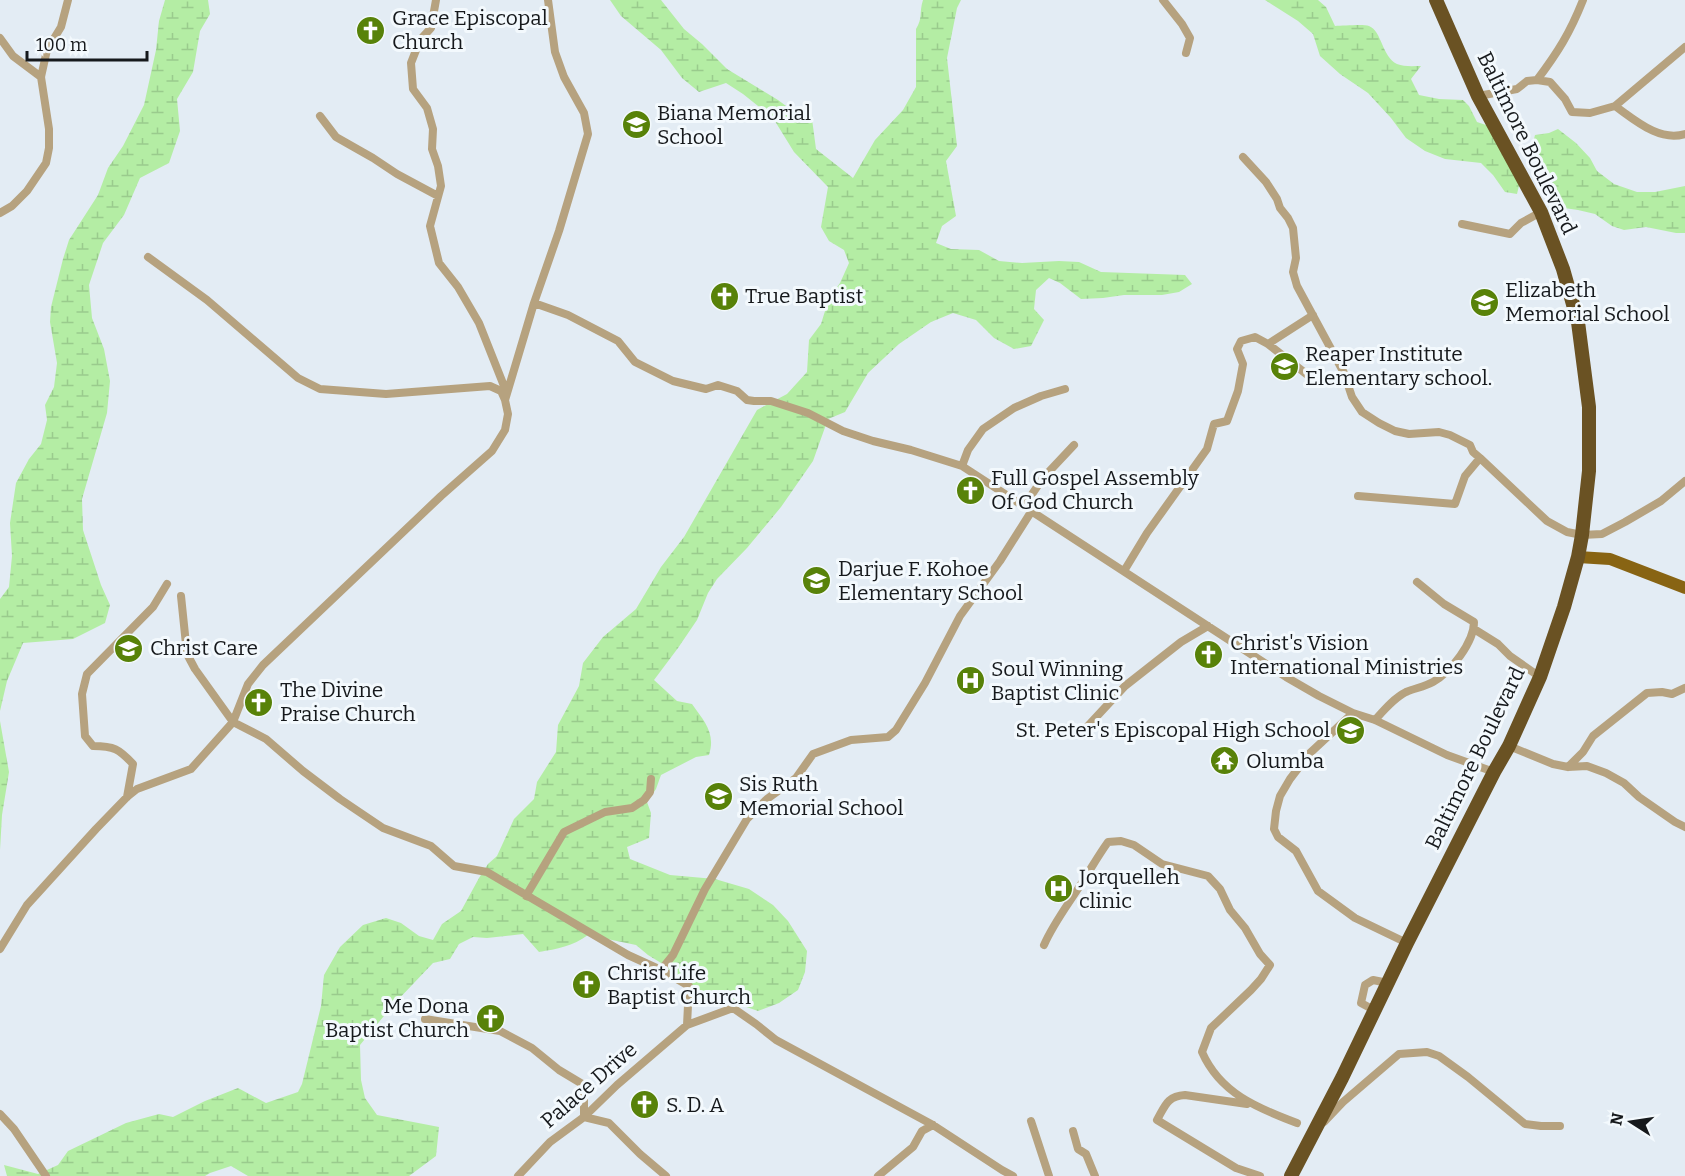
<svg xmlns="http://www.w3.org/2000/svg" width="1685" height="1176" font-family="Bitter,serif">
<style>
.wetland{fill:url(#wetland-marsh)}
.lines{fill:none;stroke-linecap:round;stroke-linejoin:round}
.street{stroke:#b6a27f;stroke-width:8}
.primary{stroke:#886413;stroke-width:12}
.highway{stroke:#6a5223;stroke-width:14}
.labels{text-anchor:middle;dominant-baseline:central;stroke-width:6;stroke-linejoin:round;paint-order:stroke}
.poi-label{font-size:21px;fill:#16191c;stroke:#f3f9fd;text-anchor:start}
.street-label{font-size:21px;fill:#16191c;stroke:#f3f9fd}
</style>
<defs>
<pattern id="wetland-marsh" width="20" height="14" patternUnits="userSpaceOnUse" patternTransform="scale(1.5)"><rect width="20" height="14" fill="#b4eda4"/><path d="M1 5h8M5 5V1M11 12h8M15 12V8" fill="none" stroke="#9acb8d"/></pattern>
</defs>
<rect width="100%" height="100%" fill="#e3ecf4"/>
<path class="wetland" d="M165,0H208L210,14L200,31L193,72L177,99L180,131L169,163L140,178L124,215L103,243L89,285L92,318L104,349L110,381L107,413L82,499L83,530L101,585L110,605L105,623L73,639L23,643L7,681L0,711V599L9,587L12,556L10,523L16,483L29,459L41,444L47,420L45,405L54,387L57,363L50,322L51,307L63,259L69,240L98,195L108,168L123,146L144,105L156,50L159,21Z
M610,0H661L684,29L702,44L727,69L778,100L805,120L812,119L816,149L853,178L875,140L903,110L916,87V29C923,18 919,12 923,0H961L957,8L947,58L957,146L946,161L956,216L942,226L936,243L951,249L979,250L999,261L1022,263L1059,261L1079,262L1101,272L1185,275L1192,284L1179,292L1162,295H1124L1103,298L1081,299L1060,283L1049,278L1036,290L1034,309L1044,320L1031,346L1014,349L994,338L976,320L953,313L931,322L899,344L868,373L845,412L828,419L813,461L781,507L747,548L717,579L708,593L697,620L678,648L654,680L677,701L692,704C704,721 716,733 709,755L696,757L661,775L656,789L647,802L651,813L649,838L627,847L630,859L670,875L715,879L749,889L773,905L788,921L807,951L805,972L798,990L779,1003L758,1011L691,988L676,978L666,966L648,955L636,945L588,935C573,946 557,949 539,952L523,934L487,938L473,937L459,944L450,959L433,963L393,1005L360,1045L361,1080L365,1098L377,1115L439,1127L436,1156L409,1176H248L231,1166L210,1173L205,1176H7L4,1165L38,1174L58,1165L68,1151L126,1123L159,1114L173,1117L205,1101L238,1088L266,1103L298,1092L302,1084L321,1006L324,975L340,947L363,925L386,918L401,923L419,936L433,940L442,924L461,911L479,878L488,864L497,856L514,819L534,799L537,782L556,752L558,725L579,686L583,663L603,637L636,609L661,567L684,537L757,410L787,394L807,372L809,340L821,324L829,298L840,283L849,263L844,250L829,241L821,227L828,187L794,152L773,118L743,94L726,83L699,92L682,78L661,50L621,16Z
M1265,0H1318L1326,7L1335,26C1343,26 1363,24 1369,26C1382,31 1382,57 1397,64C1404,67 1414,66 1421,66L1411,79L1419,95L1439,99L1463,100L1469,106L1477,122L1486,125L1499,126L1522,173L1517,194L1505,192L1493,175L1481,163L1445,159L1425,151L1406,138L1391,118L1368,93L1340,74L1320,56L1313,34L1298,21Z
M1558,129L1576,143L1590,158L1597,171L1614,184L1637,192H1655L1685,186V233H1676L1646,227L1624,230L1612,226L1595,214L1578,210L1564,208L1555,197L1550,178L1533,143L1535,135L1549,133Z
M0,721L9,772L2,815L0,850Z"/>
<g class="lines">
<path class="street" d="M436,0L431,28L420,40L411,63L413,89L427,108L433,129L432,149L438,166L441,186L430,226L439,263L458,287L479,323L504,386L501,391L505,400
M1163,0L1182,24L1190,38L1186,53
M0,38L13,56L41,77
M1537,80C1558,52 1570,33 1583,0
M1478,96L1517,89L1527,81L1537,80L1550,82L1565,99L1572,112L1590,113L1615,106L1685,47
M1615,106C1635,120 1659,142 1685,134
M320,116L336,137L373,158L397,174L438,196
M1243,157L1266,182L1277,199L1280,208L1288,218L1293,228L1296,258L1293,272L1297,286L1344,373L1352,397L1362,412L1379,423L1395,431L1409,434L1439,432L1450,435L1470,445L1473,452L1480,458
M0,213L12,206L27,191L46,163L49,148V129L41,77L47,50L61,27L68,0
M1462,224L1510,234L1521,223L1541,212
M148,257L207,300L298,378L320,389L386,394L490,386L501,391
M534,303L568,315L618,341L635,362L673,381L706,389L718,385L737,391L747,400L754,401H771L808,413L843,431L873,441L911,450L962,466L1286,677L1319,696L1353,713L1375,720L1447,755L1494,772
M1268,344L1313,315
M962,466L968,450L983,429L1014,408L1041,396L1065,389
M1358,496L1455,504L1465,476L1480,458L1547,521L1567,532L1582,535L1602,534L1625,522L1661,501L1685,481
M1024,506L1043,478L1074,445
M1124,571L1147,533L1207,449L1214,424L1227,421L1238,391L1243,364L1237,349L1241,341L1255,337L1268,344L1314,380L1325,383L1336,379L1344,373
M181,596L187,654L195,669L233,722L266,739L303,771L340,799L383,828L431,846L454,866L487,872L628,955L661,970L689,986L687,1025L733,1008L756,1024L776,1040L933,1125L1002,1170L1013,1176
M1474,629L1498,644L1510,656L1540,677
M1353,713L1310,753L1290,779L1280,796L1276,811L1274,829L1278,837L1296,851L1318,891L1355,918L1407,943
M1375,720C1384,710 1394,698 1406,692C1415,688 1424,687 1433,682C1451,672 1474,642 1474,622L1444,604L1417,582
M1086,728L1125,686L1181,642L1208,626
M1509,746L1553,764L1568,767L1587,766L1606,773L1624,783L1639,797L1675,822L1685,827
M1568,767L1583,752L1593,736L1647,693L1662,692L1672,694L1685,688
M127,797L133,764C119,749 114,746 93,746L85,736L82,694L87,674L153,607L167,584
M526,896L564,832L605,812L632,808L644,800L650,792L651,779
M1044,945C1054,922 1070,902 1083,881C1092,867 1098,856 1108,842L1121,841L1134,845L1162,864L1208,876L1220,889L1230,910L1245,928L1260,954L1270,965L1261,979L1251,990L1211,1028L1202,1052C1220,1093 1257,1108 1297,1123
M0,949L27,905L96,829L127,797L137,789L191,769L233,722L248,684L263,665L441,496L492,451L505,430L508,414L505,400L534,303L559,231L588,134L584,113L564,77L555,52L548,0
M661,970L673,955L705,889L747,819L767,799L796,778L813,754L851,740L888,737L896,730L925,683L960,616L1000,561L1031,512
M1374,1010L1361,1003L1365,985L1373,980L1388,983
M425,1019L500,1031L532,1048L559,1070L584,1085V1117L609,1123L640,1154L666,1176
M1247,1104L1185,1095C1167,1096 1165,1106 1157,1120L1236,1168L1260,1176
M0,1114L14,1129L46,1176
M1031,1121L1049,1176
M1324,1122L1343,1102L1399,1054L1427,1052L1439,1056L1468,1077L1525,1124L1541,1126H1560
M1073,1131L1078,1149L1086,1154L1095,1176
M518,1176L550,1142L584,1117L617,1085L687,1025
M878,1176L913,1147L922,1131L933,1125"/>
<path class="primary" d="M1578,557L1610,559L1685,588"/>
<path class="highway" d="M1291,1176L1342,1078L1407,943L1494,772L1509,746L1540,677L1564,607L1578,557L1582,535L1589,471V407L1578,322L1563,269L1541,212L1478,96L1436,0"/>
</g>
<defs>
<symbol id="church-disc" viewBox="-11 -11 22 22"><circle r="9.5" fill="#588209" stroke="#f3f9fd"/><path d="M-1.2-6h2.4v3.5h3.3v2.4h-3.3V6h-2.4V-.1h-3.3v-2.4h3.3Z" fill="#fff"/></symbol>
<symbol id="school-disc" viewBox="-11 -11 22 22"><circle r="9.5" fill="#588209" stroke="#f3f9fd"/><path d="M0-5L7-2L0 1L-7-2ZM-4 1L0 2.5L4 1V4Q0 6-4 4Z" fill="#fff"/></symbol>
<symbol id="hospital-disc" viewBox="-11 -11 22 22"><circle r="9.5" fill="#588209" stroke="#f3f9fd"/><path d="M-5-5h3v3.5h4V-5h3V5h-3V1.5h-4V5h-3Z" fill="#fff"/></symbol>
<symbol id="temple-disc" viewBox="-11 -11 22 22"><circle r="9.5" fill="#588209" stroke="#f3f9fd"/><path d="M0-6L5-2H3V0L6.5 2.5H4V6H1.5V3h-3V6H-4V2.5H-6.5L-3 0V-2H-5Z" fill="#fff"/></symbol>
</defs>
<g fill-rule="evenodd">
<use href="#church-disc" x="354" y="14" width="33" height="33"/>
<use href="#school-disc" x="620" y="108" width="33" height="33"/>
<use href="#church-disc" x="708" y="280" width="33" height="33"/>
<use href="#school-disc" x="1468" y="286" width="33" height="33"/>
<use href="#school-disc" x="1268" y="350" width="33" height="33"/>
<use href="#church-disc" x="954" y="474" width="33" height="33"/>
<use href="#school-disc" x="800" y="564" width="33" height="33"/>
<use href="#school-disc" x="112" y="632" width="33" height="33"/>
<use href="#church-disc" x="1192" y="638" width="33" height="33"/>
<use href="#hospital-disc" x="954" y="664" width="33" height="33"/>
<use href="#church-disc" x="242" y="686" width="33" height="33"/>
<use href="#school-disc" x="1334" y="714" width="33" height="33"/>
<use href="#temple-disc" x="1208" y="744" width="33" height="33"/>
<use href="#school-disc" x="702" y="780" width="33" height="33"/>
<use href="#hospital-disc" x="1042" y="872" width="33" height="33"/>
<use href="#church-disc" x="570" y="968" width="33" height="33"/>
<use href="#church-disc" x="474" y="1002" width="33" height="33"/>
<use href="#church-disc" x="628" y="1088" width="33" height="33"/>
</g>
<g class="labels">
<g class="poi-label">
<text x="392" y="18">Grace Episcopal<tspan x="392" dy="24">Church</tspan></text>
<text x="657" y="113">Biana Memorial<tspan x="657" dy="24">School</tspan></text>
<text x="1505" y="290">Elizabeth<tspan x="1505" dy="24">Memorial School</tspan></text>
<text x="745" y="296">True Baptist</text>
<text x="1305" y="354">Reaper Institute<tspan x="1305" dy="24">Elementary school.</tspan></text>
<text x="991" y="478">Full Gospel Assembly<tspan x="991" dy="24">Of God Church</tspan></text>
<text x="838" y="569">Darjue F. Kohoe<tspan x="838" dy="24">Elementary School</tspan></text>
<text x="1230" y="643">Christ's Vision<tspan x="1230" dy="24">International Ministries</tspan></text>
<text x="150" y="648">Christ Care</text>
<text x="991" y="669">Soul Winning<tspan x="991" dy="24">Baptist Clinic</tspan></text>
<text x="280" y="690">The Divine<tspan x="280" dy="24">Praise Church</tspan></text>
<text x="1330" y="730" text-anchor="end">St. Peter's Episcopal High School</text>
<text x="1246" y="761">Olumba</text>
<text x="739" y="784">Sis Ruth<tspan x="739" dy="24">Memorial School</tspan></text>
<text x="1079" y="877">Jorquelleh<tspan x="1079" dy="24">clinic</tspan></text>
<text x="607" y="973">Christ Life<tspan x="607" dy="24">Baptist Church</tspan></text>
<text x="469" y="1006" text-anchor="end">Me Dona<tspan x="469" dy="24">Baptist Church</tspan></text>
<text x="666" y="1105">S. D. A</text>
</g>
<g class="street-label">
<text transform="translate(1527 143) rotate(64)">Baltimore Boulevard</text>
<text transform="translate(1475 758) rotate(-64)">Baltimore Boulevard</text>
<text transform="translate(589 1085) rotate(-41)">Palace Drive</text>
</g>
</g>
<g transform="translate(1631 1122) rotate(282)" stroke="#f3f9fd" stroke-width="4.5" paint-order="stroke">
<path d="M0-4.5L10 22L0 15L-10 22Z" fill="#16191c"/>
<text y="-9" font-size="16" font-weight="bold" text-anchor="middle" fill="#16191c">N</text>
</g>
<path d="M27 51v9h120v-9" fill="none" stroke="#16191c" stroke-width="3"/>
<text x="36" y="51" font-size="18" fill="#16191c" stroke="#f3f9fd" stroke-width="4.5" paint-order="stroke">100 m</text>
</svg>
